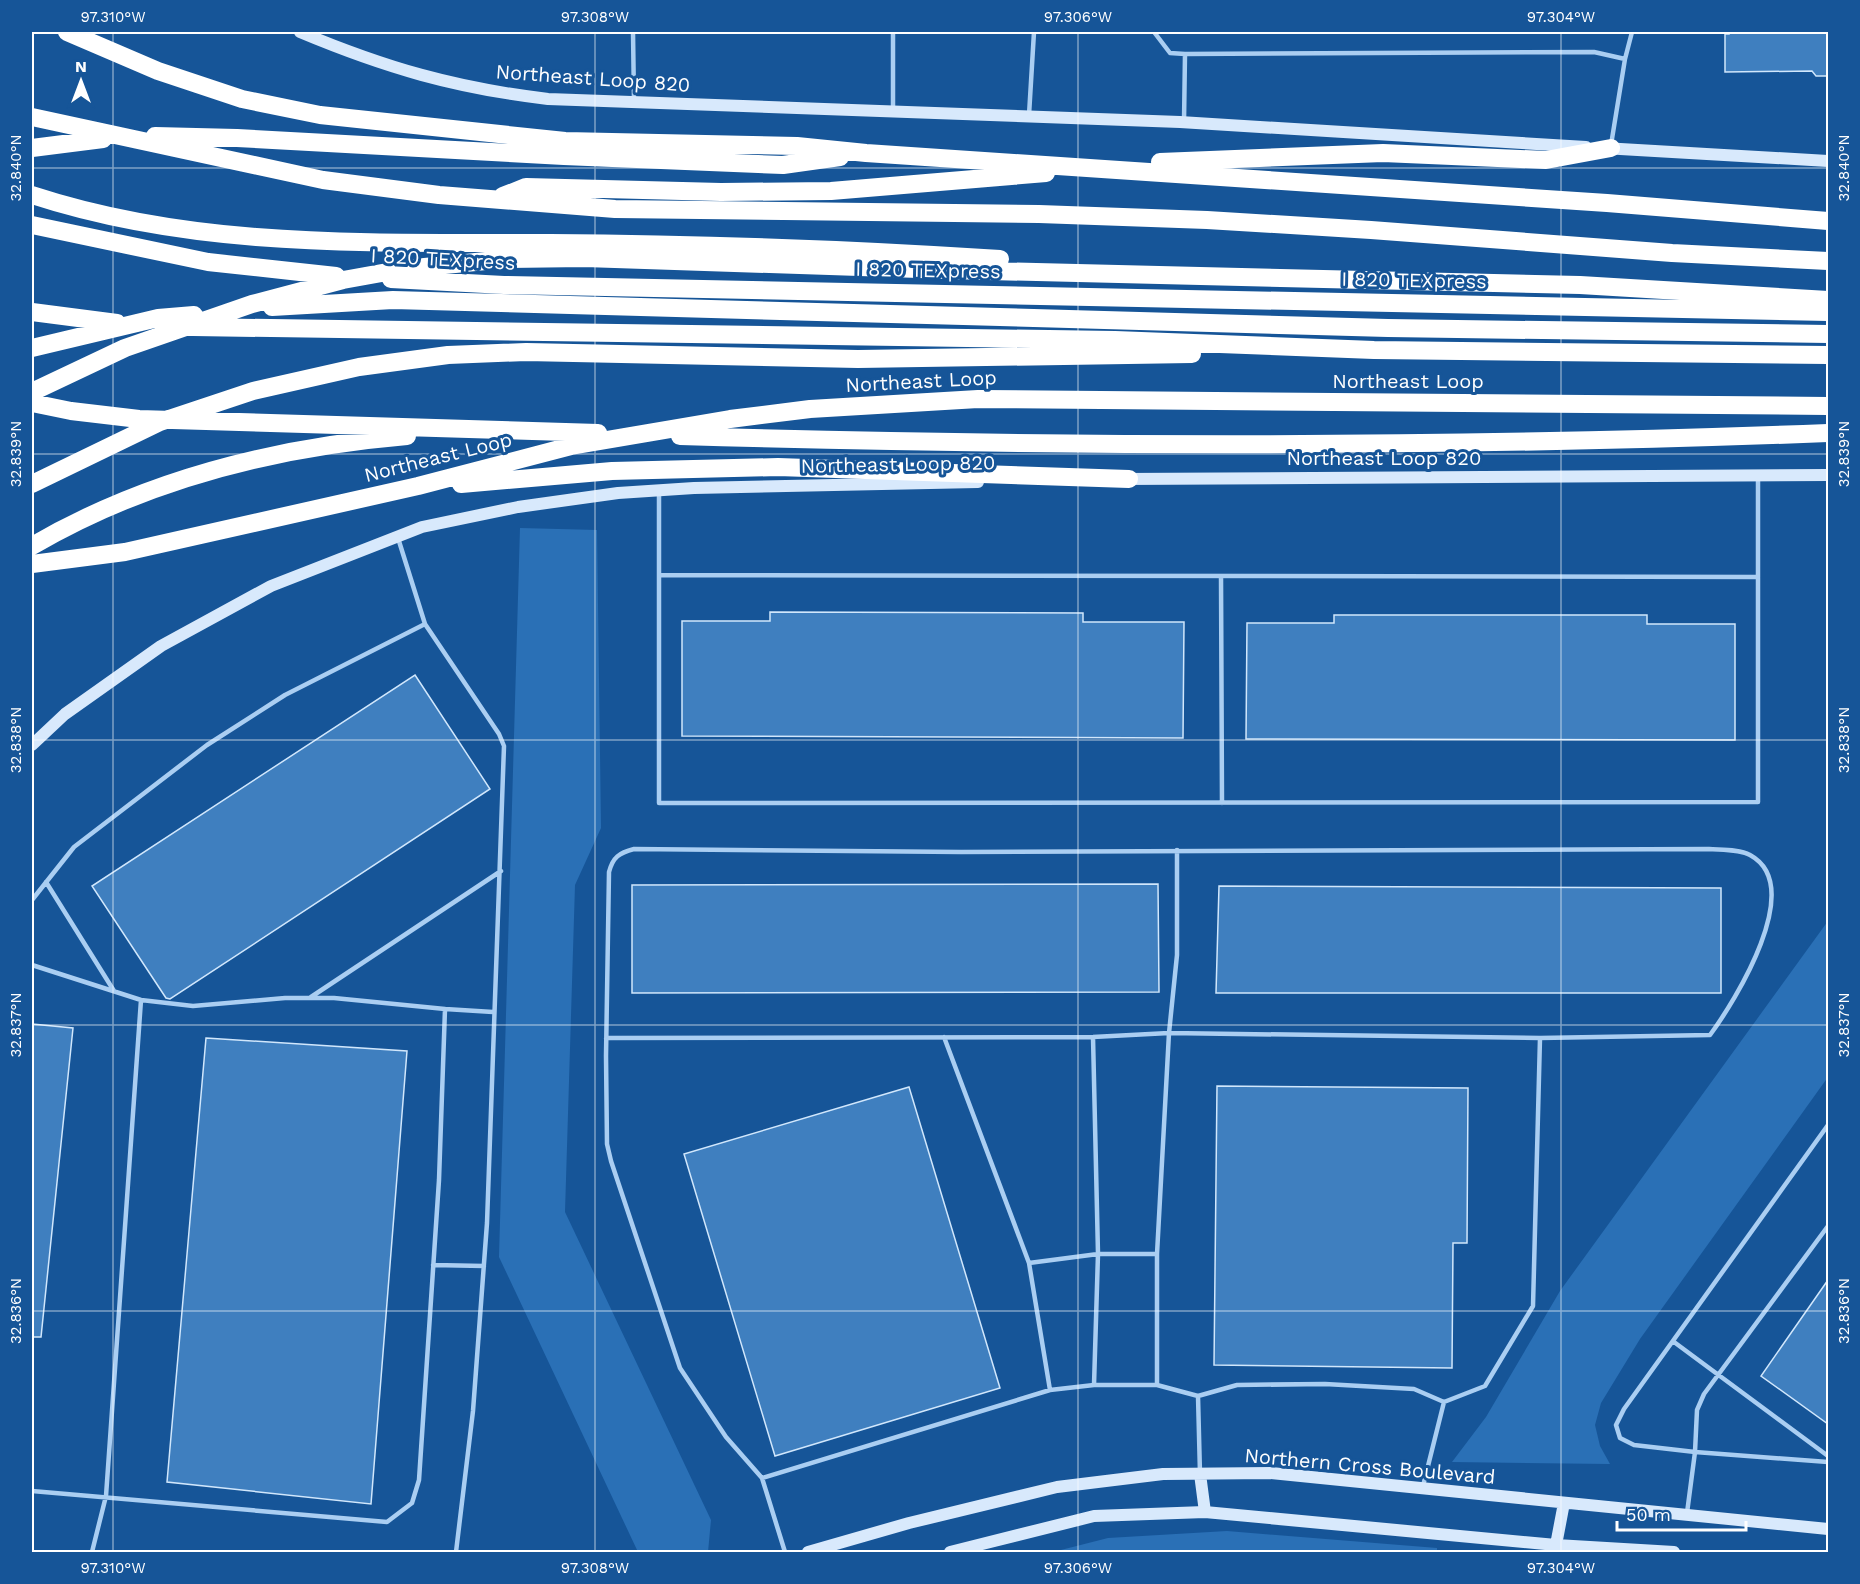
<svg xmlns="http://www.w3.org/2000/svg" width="1860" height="1584" font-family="'Work Sans',sans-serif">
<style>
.green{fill:#2a70b6}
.building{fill:#3f7fbf;stroke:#d1e7fc;stroke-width:1.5}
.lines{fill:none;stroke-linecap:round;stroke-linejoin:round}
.lane{stroke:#aacef2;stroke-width:4.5}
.secondary{stroke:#d8e9fc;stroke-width:12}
.highway{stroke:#fff;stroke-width:18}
.ticks{fill:none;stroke:#fff;stroke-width:1.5;stroke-opacity:0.45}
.labels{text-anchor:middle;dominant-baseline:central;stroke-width:6;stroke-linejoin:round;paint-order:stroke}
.street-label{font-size:20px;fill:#fff;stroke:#165598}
.neatline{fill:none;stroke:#fff;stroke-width:2}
.ticks-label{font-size:15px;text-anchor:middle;fill:#fff}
</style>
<rect width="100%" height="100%" fill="#165598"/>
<path class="green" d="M520,528L597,530L601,828L575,885L565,1212L711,1520L708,1552H638L499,1257Z
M1828,921V1077L1640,1339L1601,1403L1595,1425L1600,1446L1610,1464L1452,1462L1486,1417L1560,1291Z
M1227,1531L1437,1548V1552H1053L1108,1538Z"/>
<path class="building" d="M1729,32H1828V76H1816L1812,71L1725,72V34H1729Z
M770,612L1083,613V622H1184L1183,738L682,736V621H770Z
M1334,615H1647V624H1735V740L1246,739L1247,623H1334Z
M415,675L490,789L170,999L166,998L92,886Z
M1158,884L1159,992L632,993V885Z
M1219,886L1721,888V993H1216Z
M32,1024L73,1028L41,1337H32Z
M206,1038L407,1051L371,1504L167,1482Z
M1217,1086L1468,1088L1467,1243H1453L1452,1368L1214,1365Z
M909,1087L1000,1388L775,1456L684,1154Z
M1828,1280V1424L1761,1376Z"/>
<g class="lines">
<path class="lane" d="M633,32L634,101
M893,32V112
M1154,32L1170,53L1185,54L1184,122
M1185,54L1594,52L1625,59L1611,145
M1625,59L1632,32
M1029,115L1034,32
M659,493V803L1758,802V477
M398,538L425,624
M659,575L1758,577
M1221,576L1222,803
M1177,850V955L1169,1033L1540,1038
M46,882L114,991
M32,900L74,847L207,745L285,695L425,624L499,734L504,746L487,1223L473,1411L456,1552
M32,965L141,1000L193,1006L285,998H334L445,1009
M311,997L501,871
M944,1037L1029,1263L1050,1390
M1093,1037L1098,1254L1094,1385
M606,1038L1093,1037L1169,1033L1157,1254V1385L1198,1396L1200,1474
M1828,1125L1624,1409L1616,1425L1620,1438L1634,1445L1695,1452L1697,1410L1704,1394L1828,1226
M1029,1263L1098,1254H1157
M433,1265L484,1266
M1674,1342L1828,1456
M1198,1396L1237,1385L1325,1384L1414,1389L1444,1402
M762,1478L1050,1390L1094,1385H1157
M32,1491L387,1522L412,1503L419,1480L439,1180L445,1009L493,1012
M1687,1513L1695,1452L1828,1462
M92,1552L106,1496L141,1000
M785,1552L762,1478L726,1437L680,1368L611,1161L607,1144L606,1056L609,872C613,857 619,853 634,849L961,852L1709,849C1721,850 1739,849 1750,855C1807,886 1735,1001 1710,1035L1540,1038L1533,1306L1485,1386L1444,1402L1423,1486"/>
<path class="secondary" d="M300,32C386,68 455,88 548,99L1180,122L1586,147
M1603,148L1828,161
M1122,479L1828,475
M32,745L65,714L161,646L271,586L422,527L518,507L618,493L694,488L978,482
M1200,1474L1205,1512
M1556,1545L1564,1503
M808,1552L909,1523L1057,1487L1163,1474L1271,1473L1828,1529
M950,1552L1094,1516L1205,1512L1556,1545L1674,1552"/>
<path class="highway" d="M67,32L158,71L242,99L320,115L565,141L797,146L866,153L1607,203L1828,221
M32,117L323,180L439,195L615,209L1039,214L1207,220L1371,230L1672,253L1828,261
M155,136L237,138L564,156L783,165L840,157
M32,148L103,139
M1160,162L1383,153L1546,160L1611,148
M32,195C200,250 376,242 550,243C700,244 851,249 1000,259
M503,196L526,187L721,192L831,191L1046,173
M32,225L208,262L336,276
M391,279L504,285L1828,312
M272,307L393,300L1388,328L1828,334
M32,312L117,323
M193,327L1115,340L1374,350L1828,355
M32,348L158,318L194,315
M32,392L125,348L252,304L343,280L404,269L506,259L585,258L949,270L1580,285L1828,300
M32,403L71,411L139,419L598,433
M680,436C1063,447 1446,448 1828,433
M32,484L160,422L253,391L359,367L448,355L526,352L858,359L1192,354
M461,484L612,471L778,467L1129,479
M32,546C145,480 277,447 407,436
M32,564L125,552L418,486L571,446L730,419L810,409L978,399L1828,406"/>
</g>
<path class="ticks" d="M113,32V1552M595,32V1552M1078,32V1552M1561,32V1552M32,168H1828M32,454H1828M32,740H1828M32,1025H1828M32,1311H1828"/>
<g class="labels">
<g class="street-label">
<text transform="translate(593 78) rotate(4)">Northeast Loop 820</text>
<text transform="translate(443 259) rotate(3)">I 820 TEXpress</text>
<text transform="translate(928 270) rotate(1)">I 820 TEXpress</text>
<text transform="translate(1414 280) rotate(1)">I 820 TEXpress</text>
<text transform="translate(921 381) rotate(-3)">Northeast Loop</text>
<text x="1408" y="381">Northeast Loop</text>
<text transform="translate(438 457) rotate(-14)">Northeast Loop</text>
<text x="1384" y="458">Northeast Loop 820</text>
<text transform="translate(898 464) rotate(-1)">Northeast Loop 820</text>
<text transform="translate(1370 1466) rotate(5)">Northern Cross Boulevard</text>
</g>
</g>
<rect width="1860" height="1584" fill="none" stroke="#165598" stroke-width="66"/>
<g transform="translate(81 81)" stroke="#165598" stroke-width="4.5" paint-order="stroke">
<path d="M0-4.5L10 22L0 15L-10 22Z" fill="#ffffff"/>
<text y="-9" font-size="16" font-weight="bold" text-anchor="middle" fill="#ffffff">N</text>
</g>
<path d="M1617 1521v9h129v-9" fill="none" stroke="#ffffff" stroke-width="3"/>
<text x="1626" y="1521" font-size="18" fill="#ffffff" stroke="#165598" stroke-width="4.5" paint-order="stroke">50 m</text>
<rect x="33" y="33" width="1794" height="1518" class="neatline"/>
<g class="ticks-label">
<text x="113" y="22">97.310°W</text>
<text x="595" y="22">97.308°W</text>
<text x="1078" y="22">97.306°W</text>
<text x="1561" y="22">97.304°W</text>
<text transform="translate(16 168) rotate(-90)" y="5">32.840°N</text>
<text transform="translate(1844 168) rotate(-90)" y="5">32.840°N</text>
<text transform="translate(16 454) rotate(-90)" y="5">32.839°N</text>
<text transform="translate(1844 454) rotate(-90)" y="5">32.839°N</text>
<text transform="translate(16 740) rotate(-90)" y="5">32.838°N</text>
<text transform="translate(1844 740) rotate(-90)" y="5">32.838°N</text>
<text transform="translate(16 1025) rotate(-90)" y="5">32.837°N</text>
<text transform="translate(1844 1025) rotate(-90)" y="5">32.837°N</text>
<text transform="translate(16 1311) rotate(-90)" y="5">32.836°N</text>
<text transform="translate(1844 1311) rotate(-90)" y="5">32.836°N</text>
<text x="113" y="1573">97.310°W</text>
<text x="595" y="1573">97.308°W</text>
<text x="1078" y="1573">97.306°W</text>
<text x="1561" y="1573">97.304°W</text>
</g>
</svg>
